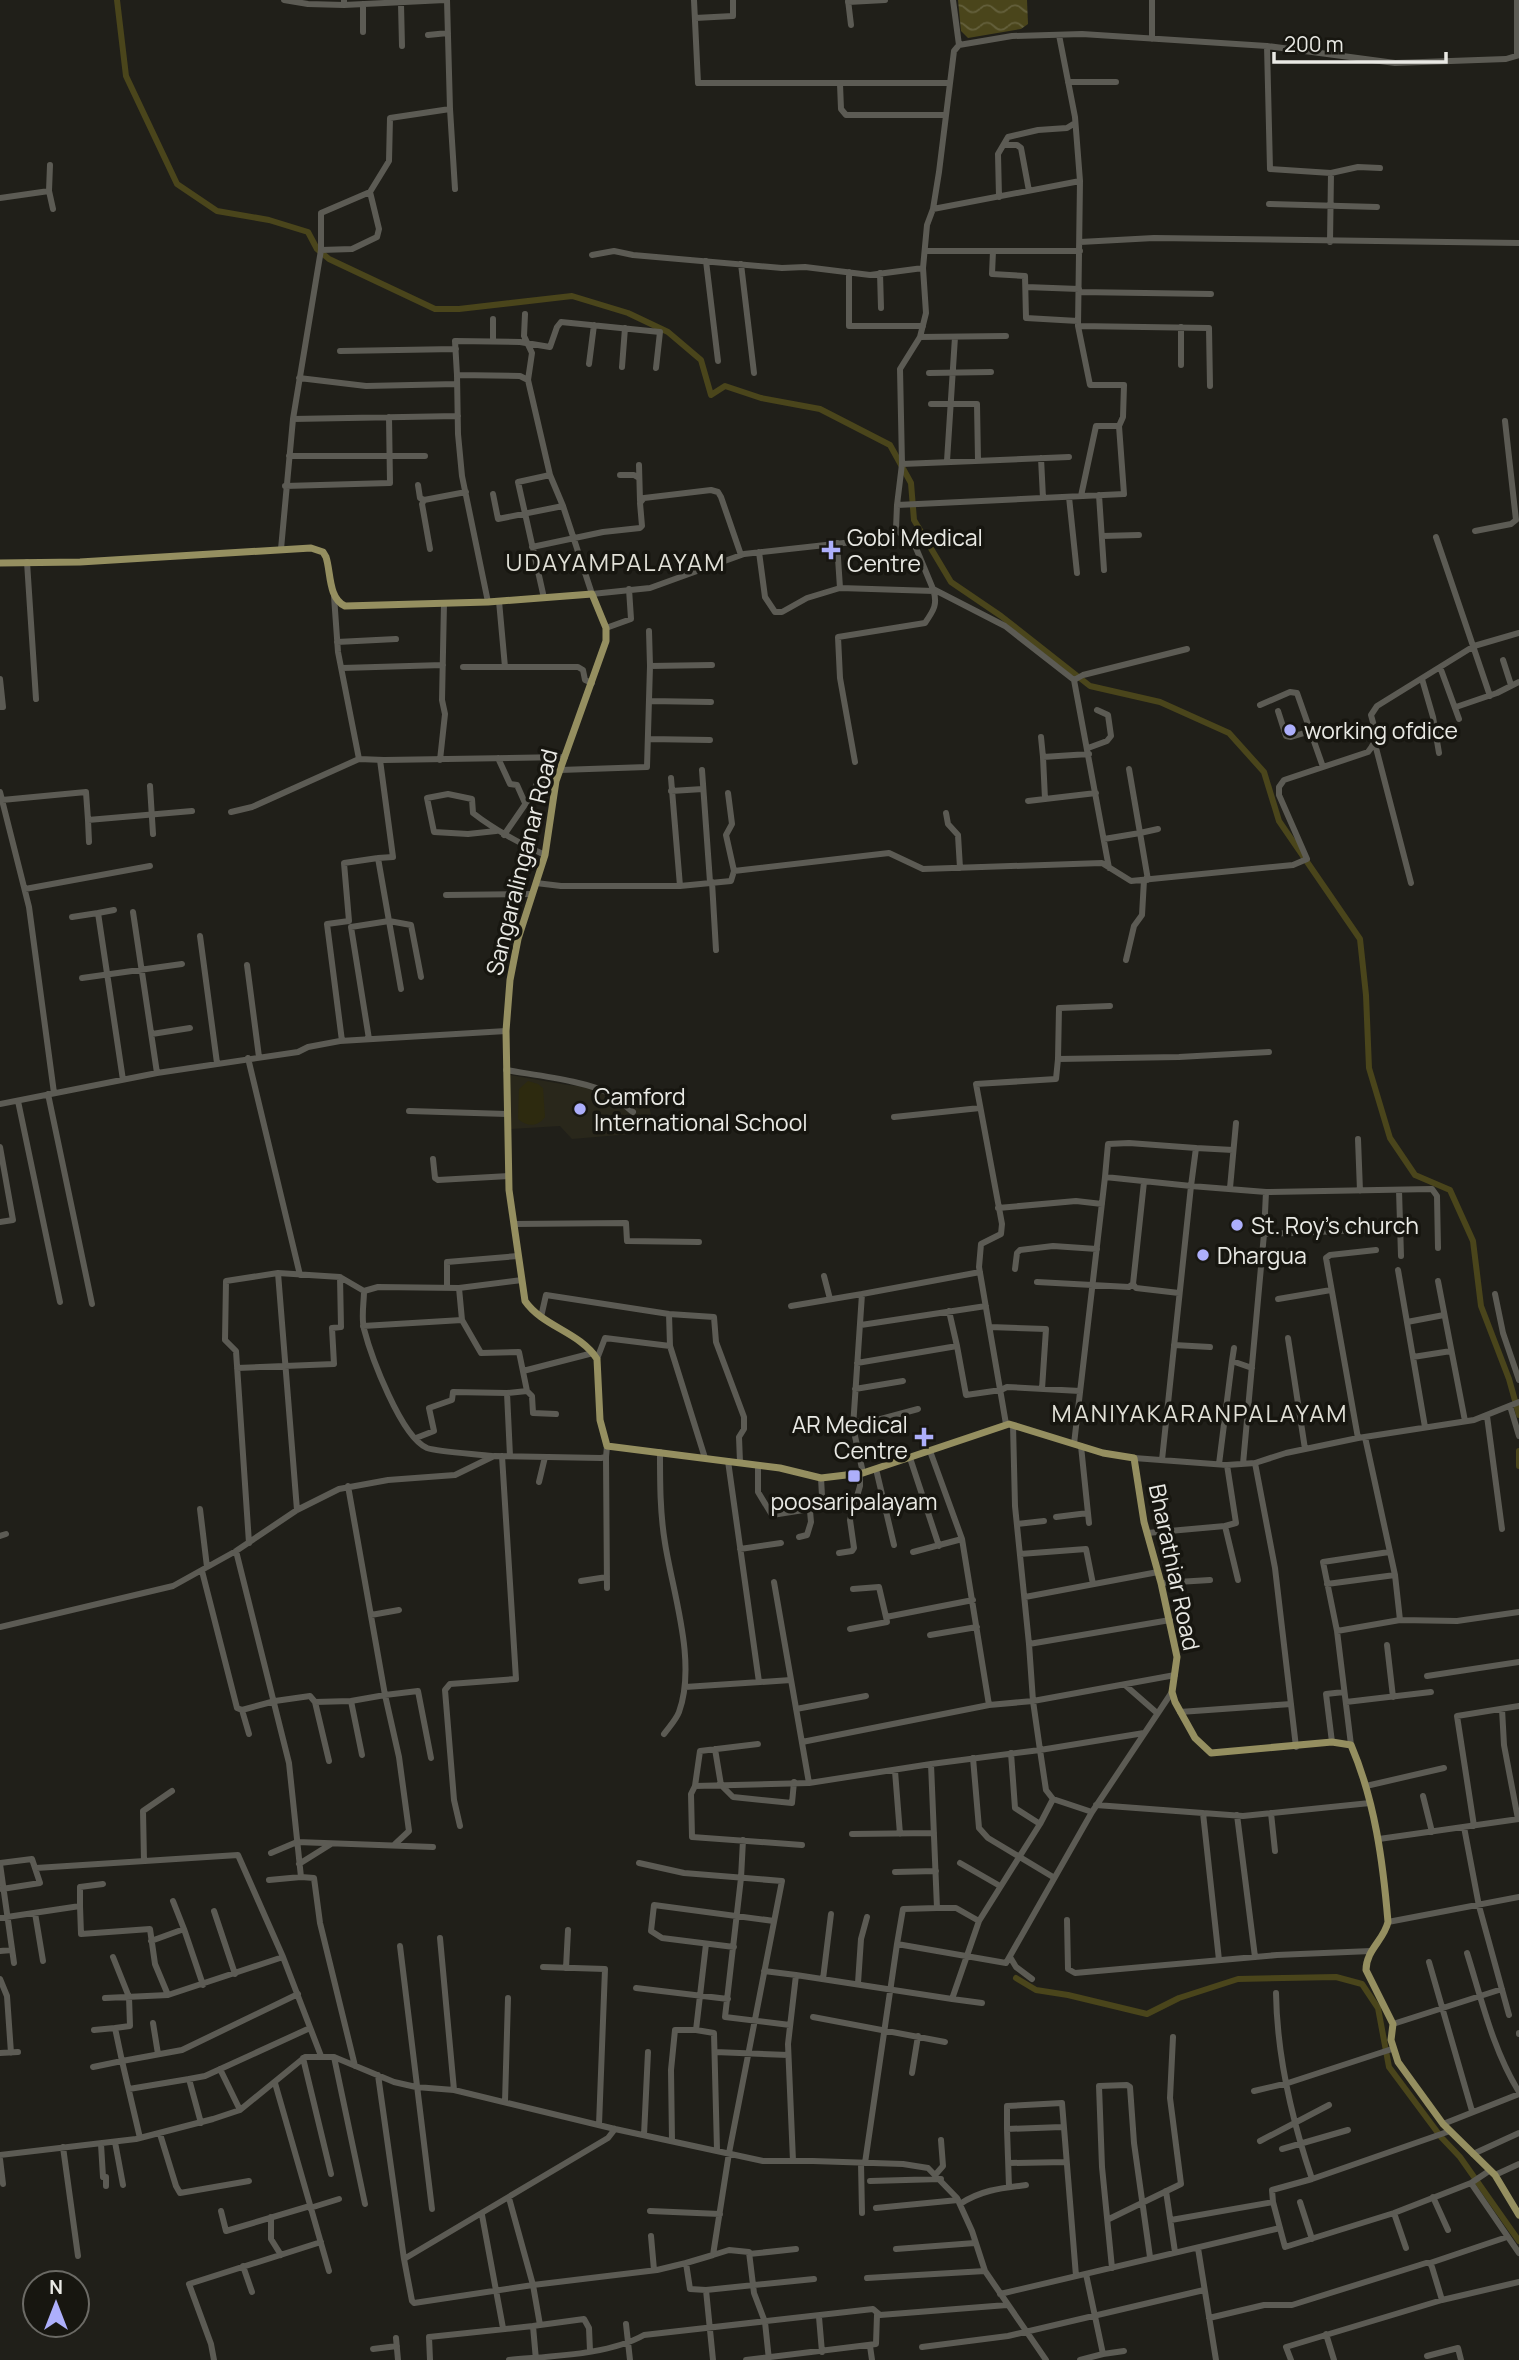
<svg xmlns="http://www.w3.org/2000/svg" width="1519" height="2360" font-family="Manrope,sans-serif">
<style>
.built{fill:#29271b}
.green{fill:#2d2a0f}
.water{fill:url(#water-waves)}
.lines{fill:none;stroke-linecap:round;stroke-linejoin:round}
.canal{stroke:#4a451b;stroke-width:6}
.minor{stroke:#5c5b54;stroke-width:6}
.major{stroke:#958f60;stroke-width:7}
.poi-dot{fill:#adaffb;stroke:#171610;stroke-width:2.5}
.labels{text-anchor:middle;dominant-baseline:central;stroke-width:7;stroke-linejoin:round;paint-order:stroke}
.poi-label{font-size:23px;fill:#e9e9e4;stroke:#171610;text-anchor:start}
.street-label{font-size:23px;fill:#e9e9e4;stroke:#171610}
.neighbourhood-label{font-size:24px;letter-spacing:2px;fill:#e1e0d7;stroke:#171610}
</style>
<defs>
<pattern id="water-waves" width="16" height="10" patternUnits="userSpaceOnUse" patternTransform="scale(1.75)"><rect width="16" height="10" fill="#4a451b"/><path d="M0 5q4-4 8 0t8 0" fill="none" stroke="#64603c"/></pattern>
</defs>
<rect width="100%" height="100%" fill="#201f19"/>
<path class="built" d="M510,1075L568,1085L646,1093L655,1132L572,1139L560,1126L511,1129Z"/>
<path class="green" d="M528,1081L538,1084L543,1088L545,1117C538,1127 527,1127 518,1119L519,1089Z"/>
<path class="water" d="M958,0H1027L1028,24L1021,29L968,38L961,31Z"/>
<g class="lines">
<path class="canal" d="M117,0L126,76L177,184L217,211L269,220L308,232L317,249L329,259L435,309H459L572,296L628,313L668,332L701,360L711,395L725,386L761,398L820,409L890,445L911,483L914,520L951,582L1001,616L1090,686L1160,702L1229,733L1264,772L1279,821L1360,939L1366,995L1369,1068L1390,1138L1415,1175L1450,1190L1473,1241L1481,1306L1509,1379L1519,1415
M1519,1451V1466
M1016,1978L1036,1990L1068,1995L1147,2014L1179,1998L1238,1979L1336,1977L1362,1984L1378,2008L1389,2067L1441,2137L1460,2157L1519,2241"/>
<path class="minor" d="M284,0L308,4L344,5
M344,0V5L445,0
M694,0L698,83H950
M848,0L851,25
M953,0L959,45
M1517,0V55
M848,2L885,0
M363,4V32
M401,4L402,46
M695,18L733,16V0
M428,35L448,33
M1152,39V0
M1267,46L1270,169L1331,173L1358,167L1380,168
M1068,82H1116
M840,84L841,109L846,115H946
M450,109L455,189
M1004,145H1017L1021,148L1029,191
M50,165L49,191L53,209
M1080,181L1078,326L1209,328L1210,386
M999,197L998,154L1008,137L1038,130L1067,128L1075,123
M0,198L49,191
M1269,204L1377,207
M933,209L1080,181L1075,117L1059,35
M1080,242L1154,238L1519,243
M1330,242L1331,173
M321,250L352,249L377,237L379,229L370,192
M925,251H1080
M993,251L992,274L1025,276L1026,318L1078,321
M592,255L614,251L633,255L782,268L805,267L870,275L923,268
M706,261L718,361
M741,264L754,373
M849,272V326H923
M880,273L881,308
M1026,287L1079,289
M1079,292L1211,294
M525,314L524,336L532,353L528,380L550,475L563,506
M493,319V341
M920,337L1006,336
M340,351L456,349
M589,364L594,325
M1181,365V327
M622,367L625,328
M929,373L991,372
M457,375L455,341L520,342L550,347L557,327L561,322L660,332L656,368
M299,378L366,386L457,384
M931,404H977L978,460
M293,419L458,416
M289,456H425
M1041,458L1043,498
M947,461L955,337
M902,464L1069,457
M639,465L640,501
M620,475H634L639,478
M418,485L420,498L424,500L422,504L430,549
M285,486L390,483L389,417
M493,494L498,519L563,506L592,594L650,588L744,554L880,539L890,535L896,529L897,505L902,464L900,369L920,337L926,313L923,268L927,225L933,209L939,172L954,51L959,45L1012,36L1082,34L1267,46L1395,63L1506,59L1519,55
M1099,495L1104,570
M1081,496L1096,426H1119
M1069,497L1077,573
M424,500L466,492
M897,505L1124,494L1119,426L1123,417L1124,385H1090L1078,326
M896,529L916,548L933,589L1005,626L1074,680L1109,868
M1475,531L1511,524L1516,520L1505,421
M1102,536L1139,535
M1436,537L1490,696
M837,543L840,588L934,591
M532,547L603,532L640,528L642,526L640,503L644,498L711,490L718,492L721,497L741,555
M281,549L293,419L321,250V213L370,192L389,161L390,118L450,109L447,0
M759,552L765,597L775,612H782L807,598L840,588
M27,562L36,699
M334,596L338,652L359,759
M544,598L518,482L550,475
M499,601L505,667H578L583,670L585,680L592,683
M488,602L462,476L458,434L457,375L520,376L528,380
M606,628L631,619L629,589
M649,631L650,666
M337,642L396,639
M1503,660L1511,685
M463,667H505
M1440,667L1459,719
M342,668L443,665
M0,679L3,707H0
M1422,679L1433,717L1439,753
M1074,680L1083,675L1187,649
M649,701L711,702
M1260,705L1290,692L1297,693L1323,767
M1456,707L1497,693L1519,682
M1278,711L1286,736L1291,737L1311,731
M1041,737L1043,757
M648,739L710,740
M1375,744L1411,883
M1088,748L1107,741L1111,736L1108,715L1097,710
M498,758L510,784L517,785L525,803
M440,760L445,714L442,700L444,603
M855,762L840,678L838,637L925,623C934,610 938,604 933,589
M1129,769L1140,833L1158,829
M560,770L647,767L650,666L712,665
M702,770L710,882
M671,778L680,886
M150,786L153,834
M671,791L703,789
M0,792L29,907L54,1093
M728,793L732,824L726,835L734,871
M1045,799L1043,757L1089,754
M2,800L86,792L88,820L192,811
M1028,801L1096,793
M231,812L252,807L359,759L384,760L565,757
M946,813L948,824L958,835L960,868
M88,820L89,842
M496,831L468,834L434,832L427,798L448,794L472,799L473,813C496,831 519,843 545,855
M504,835L533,793L537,783L556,781
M1104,839L1140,833L1148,880
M712,882L716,950
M536,883L561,886H680L731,881L734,871L889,853L923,869L1102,863L1131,881L1293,865L1307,859L1279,795V787L1284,780L1368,752C1379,739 1375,730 1371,715L1377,706L1474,646L1519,633
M25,889L150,866
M446,895L532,894
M133,912L157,1073
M98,913L114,910
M72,917L98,913L123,1080
M200,936L217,1063
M1126,960L1134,926L1142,915L1144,880
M247,965L259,1057
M82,978L182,964
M401,989L389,921L411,925L421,977
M152,1034L190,1028
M369,1039L351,927L389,921L378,858L393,857L380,760
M342,1041L327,924L349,921L344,863L378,858
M248,1058L300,1275
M1058,1059L1059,1008L1110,1006
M506,1070C533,1075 589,1081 612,1095C619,1099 626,1107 633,1112
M48,1094L92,1304
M18,1101L60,1302
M0,1104L157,1073L298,1052L308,1047L340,1041L506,1031
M409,1111L507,1114
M894,1117L980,1108
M1358,1139L1360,1191
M0,1147L13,1220L0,1222
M1196,1148L1233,1150
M433,1159L435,1178L438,1180L509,1176
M1230,1188L1236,1123
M1399,1190L1401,1256
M998,1208L1076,1201L1102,1204
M514,1224L626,1223L627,1241L699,1242
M1264,1234L1367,1230
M1015,1269L1017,1253L1020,1250L1053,1246L1097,1249
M1398,1270L1425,1427
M278,1273L297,1510
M824,1276L830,1299
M1438,1281L1465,1421
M1037,1282L1129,1287L1133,1284L1136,1288L1179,1293
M1133,1284L1144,1182
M447,1288V1262L518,1256
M459,1288L462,1320
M1495,1294L1503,1333L1519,1380
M1278,1299L1331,1290
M791,1306L862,1294
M949,1311L957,1346
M669,1314L670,1346L705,1458
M541,1317L546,1295L669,1314L714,1317L716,1342L744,1417V1429L739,1437L740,1462
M1407,1322L1444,1315
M861,1325L986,1306
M363,1326L462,1320L481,1353L519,1352L527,1391L507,1393L453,1392L452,1400L429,1408L434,1431L416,1438
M990,1327L1046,1329L1042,1389
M1288,1338L1305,1449
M1174,1345L1210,1347
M1234,1348L1232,1361L1252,1368
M1413,1357L1451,1351
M597,1359L605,1338L670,1346
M857,1363L957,1346L966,1395L1001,1390L1007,1387L1080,1391
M237,1368L334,1364L332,1328L341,1327L340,1277
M523,1371L593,1353
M855,1389L903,1381
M527,1391L532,1396L533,1413L556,1414
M507,1393L510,1456
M1510,1406L1519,1436
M1487,1416L1502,1529
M853,1421L866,1423L918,1409
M1006,1424L979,1267L981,1244L1001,1234L1002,1224L976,1084L1056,1079L1058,1059L1179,1057L1269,1052
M1013,1425L1015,1506L1029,1644
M1365,1437L1395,1575L1400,1620
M1358,1438L1326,1258L1330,1255L1376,1250
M1074,1444L1105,1177
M1081,1446L1089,1523
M660,1452C660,1483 660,1513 665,1543C673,1594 697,1662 679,1712C676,1720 669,1727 664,1734
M492,1456C478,1454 439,1452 427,1448C401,1437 371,1356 364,1329C361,1317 364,1303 364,1291L378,1287L459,1288L522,1280
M606,1457L607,1588
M910,1458L939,1546
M1134,1458L1227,1465L1255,1463L1286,1453L1358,1438L1474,1420L1519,1402
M1162,1460L1191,1186L1105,1177L1108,1144L1129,1143L1196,1148L1191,1186L1266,1192
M728,1461L759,1682
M1255,1463L1275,1568L1296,1747
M1219,1464L1232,1361
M1243,1464L1264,1234L1266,1192L1432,1189L1437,1196L1438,1248
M758,1465V1492L772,1515L810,1509
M876,1469L894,1545
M863,1473L853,1427L862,1294L980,1272
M539,1482L545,1457
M348,1486L385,1695L351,1701L362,1755
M200,1509L207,1567
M1056,1517L1088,1513
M1017,1524L1044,1521
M1225,1526L1236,1523L1227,1465
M1147,1533L1225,1526L1238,1580
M0,1536L6,1534
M799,1537L807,1535L811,1522L809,1500L822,1496L821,1478
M249,1543L236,1351L225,1340L226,1281L278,1273L340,1277L364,1291
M740,1549L781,1543
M236,1551L289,1763L301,1877L314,1878L320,1923L355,2066
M913,1552L962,1539
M839,1553L852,1551L854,1548L850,1520L860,1486V1474
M1020,1554L1086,1549L1093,1584
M202,1571L237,1708L242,1710L249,1734
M581,1581L607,1577
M774,1582L809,1783
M1161,1583L1210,1580
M1327,1584L1395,1575
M853,1589L879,1587L886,1617
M1025,1597L1158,1572
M371,1615L399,1610
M0,1627L173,1586L236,1551L297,1510L339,1489L388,1480L455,1475L494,1456L601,1458L606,1457L607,1446
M850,1629L887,1622L886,1617L973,1600
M1337,1631L1400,1620L1457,1621L1519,1612
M930,1635L977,1627
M1387,1645L1393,1697
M1427,1676L1519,1662
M1125,1685L1157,1713
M685,1687L791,1680
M315,1702L351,1701
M1346,1702L1431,1692
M989,1705L1033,1701L1175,1675
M796,1709L866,1696
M1502,1709L1504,1745L1518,1819
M242,1710L275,1701L310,1696L315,1702L329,1761
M1180,1712L1291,1704
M1144,1733L1040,1750L1033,1701L1029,1644L1170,1620
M802,1742L989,1705L962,1539L930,1451
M1332,1742L1326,1694L1344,1692
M758,1744L700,1751L695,1786L691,1794L692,1837L802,1845
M1351,1745L1337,1631L1323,1562L1389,1552
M715,1749L721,1785L733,1797L792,1803L794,1782
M1011,1753L1015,1808L1040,1824
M973,1758L979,1828L988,1838L1053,1877
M931,1764L1040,1750L1046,1790L1053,1799
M895,1771L900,1834
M695,1786L809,1783L931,1764L937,1908H956L979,1921
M1366,1786L1444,1768
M1423,1796L1432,1832
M1096,1805L1243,1816L1370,1803
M1203,1813L1219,1960
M1271,1813L1275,1851
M1237,1815L1255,1957
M460,1826L454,1800L445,1690L450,1684L516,1679L502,1456
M1474,1826L1457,1716L1519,1706
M1464,1827L1479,1906L1509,2015
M852,1834L934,1833
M1379,1839L1519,1819
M743,1840L741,1878L725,2017L790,2025
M394,1845L409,1831L399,1757L385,1695L418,1691L431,1758
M271,1853L297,1842L433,1847
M144,1861L143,1811L172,1791
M0,1863L32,1859L40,1883L2,1889
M639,1863L684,1873L782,1881L729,2153L713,2255L729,2250L749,2252L754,2293L765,2322L769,2360
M960,1863L1000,1886
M0,1864L14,1963
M299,1864L331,1844
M36,1868L238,1855L283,1957L321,2056
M895,1872L936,1871
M269,1880L301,1877
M173,1901L184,1929
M80,1906V1887L103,1884
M214,1911L235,1974
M35,1913L43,1961
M0,1918L80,1906L81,1934L150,1929L155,1964L168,1995L283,1957
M1067,1920L1068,1969L1075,1973L1277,1955L1371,1951
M1388,1922L1519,1897
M440,1938L454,2090
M151,1941L184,1929L203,1985
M706,1944L696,2030L714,2033L717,2150
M897,1944L903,1909L937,1908
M400,1946L432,2209
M734,1947L662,1938L651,1931L654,1905L774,1921
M0,1951L12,1950
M1467,1953C1482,2001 1493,2050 1519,2092
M113,1957L129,1997L130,2026L115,2028L122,2061L182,2050L298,1994
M1010,1957L1016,1967L1032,1979
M1429,1962L1472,2111
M543,1967L605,1969L599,2125
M566,1968L568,1930
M764,1971L796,1975L788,2044L793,2161
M796,1975L952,1999L979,1921L1040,1824L1053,1799L1092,1812
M0,1979L7,1996L11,2053
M823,1979L831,1914
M858,1983L861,1939L867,1917
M636,1988L728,1999
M1276,1993C1277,2055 1292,2120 1312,2179
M105,1998L168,1995
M952,1999L982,2003
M813,2017L945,2042
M153,2023L158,2054
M1393,2024L1502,1989
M94,2030L115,2028
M1519,2033V2034
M715,2052L788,2055
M0,2053L18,2052
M334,2057L365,2204
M303,2058L331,2174
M93,2067L122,2061L140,2138
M220,2069L240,2110
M912,2073L918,2036
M378,2075L404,2259
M275,2083L329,2271
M129,2089L189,2079
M1254,2091L1288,2083L1392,2049
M505,2102L508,1998
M201,2123L189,2079L205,2076L310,2028
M1443,2124L1519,2094
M1062,2127L1007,2129V2106L1062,2103L1076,2276
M1007,2129L1009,2187
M160,2134L176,2186L180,2193L249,2181
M644,2135L648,2052
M672,2141L671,2070L675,2030H696
M1260,2141L1329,2105
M115,2142L123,2185
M101,2144L103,2177H106V2186
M63,2147L78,2256
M1282,2149L1348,2130
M1473,2154L1519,2133
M0,2155L136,2139L213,2119L240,2110L305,2057H334L394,2082L416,2087L454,2090L615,2129L763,2161H813L903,2164L928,2168L957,2198L972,2231L985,2271L1046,2360
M0,2159L3,2184
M861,2163L862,2213
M865,2163L897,1944L1006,1963L1092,1812L1172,1692
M1009,2163L1066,2162
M936,2174L943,2166L941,2140
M1495,2175L1519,2164
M870,2181L941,2179
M1471,2183L1519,2253
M1166,2191L1175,2252
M1433,2197L1448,2230
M509,2198L533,2285L657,2270L686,2263
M1273,2202L1285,2247L1394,2213L1471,2183L1489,2171
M1300,2202L1312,2239
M960,2204C981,2190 1002,2188 1026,2185
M310,2208L339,2199
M876,2208L958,2200
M221,2211L226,2231L310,2206
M650,2211L720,2214
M1394,2213L1406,2248
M482,2215L503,2328
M271,2217V2239L281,2255
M1109,2219L1181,2184L1170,2098L1173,2037
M1171,2220L1273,2202L1272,2190L1312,2179L1450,2131
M651,2236L654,2270
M1198,2248L1216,2360
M896,2249L975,2243
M749,2254L796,2249
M713,2255L686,2263L690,2289L706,2290L713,2360
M1430,2263L1507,2237
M243,2266L252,2292
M1112,2268L1102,2167L1099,2086L1127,2085L1130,2087L1134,2143L1150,2257
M867,2278L985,2271
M706,2290L814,2279
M1000,2294L1280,2228
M819,2317L822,2352
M1209,2318L1264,2305H1292L1426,2263H1430L1432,2267L1442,2300L1519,2282
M626,2324L630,2360
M540,2325L584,2319L589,2328L590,2351
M1326,2334L1334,2360
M396,2338L398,2360
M870,2346L872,2360
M922,2347L1008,2336L1204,2290
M373,2349L397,2346
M1103,2354L1124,2351
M1427,2356L1458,2348L1461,2360
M214,2360L211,2344L189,2284L321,2242
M430,2360L429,2337L533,2326
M509,2360C550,2356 609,2355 644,2335L873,2309L880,2315L1007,2305
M536,2360L533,2326L540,2325L533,2285L414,2303L412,2301L404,2259L608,2138L615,2129
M746,2360L876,2344L877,2315
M1080,2360L1103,2354L1086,2274
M1291,2360L1286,2347L1442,2300"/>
<path class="major" d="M0,563L80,562L311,548L323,552L326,557C331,572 328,598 345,606L488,602L592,594L606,628V641L556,781L545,855L518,939L510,980L506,1031L509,1190L525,1301C543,1327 580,1332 597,1359L600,1420L607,1446L780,1468L821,1478L863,1473L1009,1424L1103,1453L1134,1458L1144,1522L1161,1583L1177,1657L1172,1692L1175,1702L1195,1738L1211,1753L1332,1742L1351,1745C1375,1801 1383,1862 1388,1922C1384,1940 1366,1950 1366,1970L1393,2024L1391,2040L1398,2062L1443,2124L1495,2175L1519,2215"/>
</g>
<g class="poi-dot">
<path d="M827.5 539.5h7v7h7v7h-7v7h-7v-7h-7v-7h7z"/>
<circle cx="1290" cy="730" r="7"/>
<circle cx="580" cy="1109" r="7"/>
<circle cx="1237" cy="1225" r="7"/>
<circle cx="1203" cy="1255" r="7"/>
<path d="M920.5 1426.5h7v7h7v7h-7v7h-7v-7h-7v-7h7z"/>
<rect x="847" y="1469" width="14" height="14" rx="3.5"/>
</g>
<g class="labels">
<g class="poi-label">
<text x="847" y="537">Gobi Medical<tspan x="847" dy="26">Centre</tspan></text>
<text x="1304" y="730">working ofdice</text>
<text x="594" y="1096">Camford<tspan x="594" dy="26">International School</tspan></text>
<text x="1251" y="1225">St. Roy's church</text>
<text x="1217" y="1255">Dhargua</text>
<text x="908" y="1424" text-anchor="end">AR Medical<tspan x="908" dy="26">Centre</tspan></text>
<text x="854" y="1501" text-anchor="middle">poosaripalayam</text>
</g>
<g class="street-label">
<text transform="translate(521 862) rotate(-76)">Sangaralinganar Road</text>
<text transform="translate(1175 1567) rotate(78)">Bharathiar Road</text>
</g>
<g class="neighbourhood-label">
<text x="616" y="561">UDAYAMPALAYAM</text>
<text x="1200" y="1412">MANIYAKARANPALAYAM</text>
</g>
</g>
<g transform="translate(56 2304)"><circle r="33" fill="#171610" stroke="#6b6a65" stroke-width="2"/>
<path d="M0-5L12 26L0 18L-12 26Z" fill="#adaffb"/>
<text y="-10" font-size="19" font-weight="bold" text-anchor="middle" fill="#e9e9e4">N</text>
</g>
<path d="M1274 52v10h172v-10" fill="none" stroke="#e9e9e4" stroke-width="3.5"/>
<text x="1284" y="52" font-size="21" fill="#e9e9e4" stroke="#171610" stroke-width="5" paint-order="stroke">200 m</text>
</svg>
